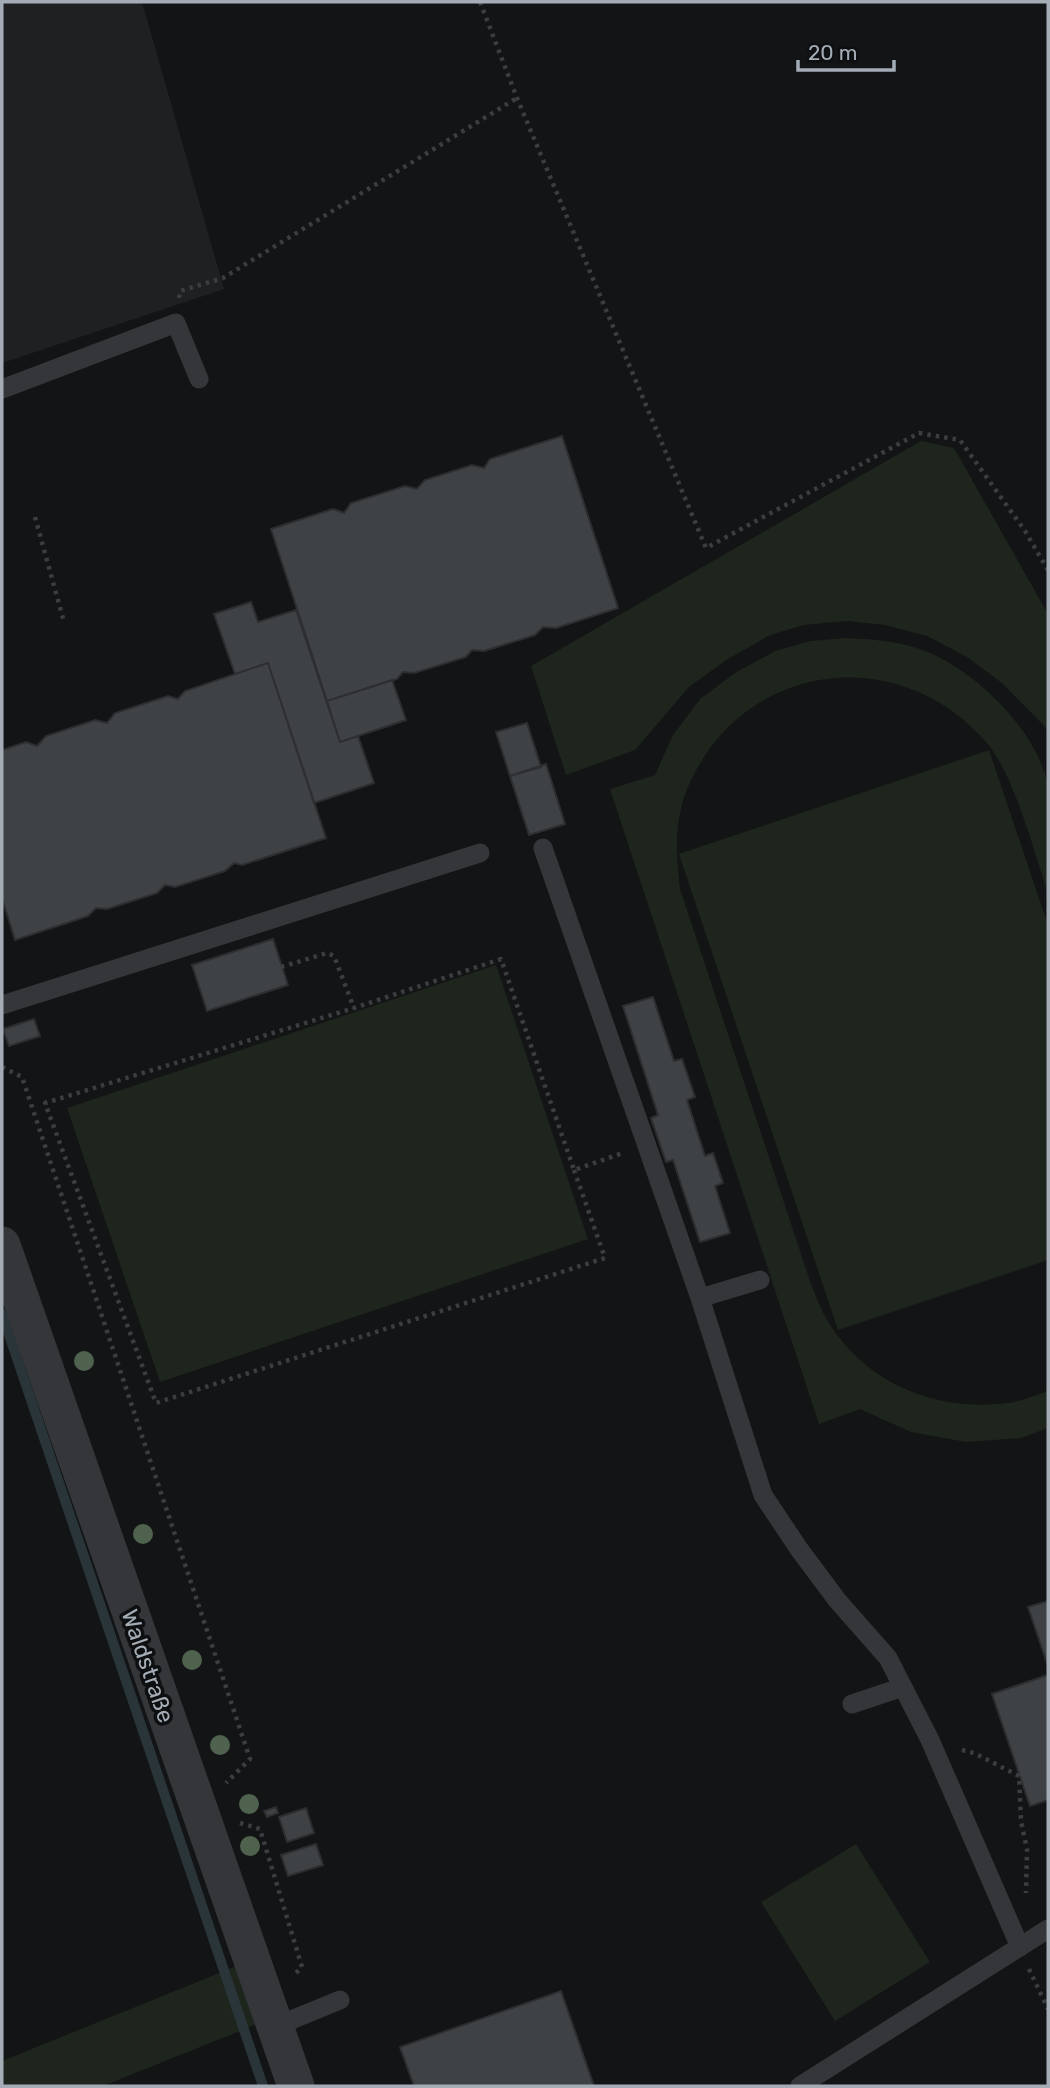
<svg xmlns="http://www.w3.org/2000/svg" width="1050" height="2088" font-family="Rubik,sans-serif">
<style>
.built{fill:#1f2022}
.green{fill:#1e251d}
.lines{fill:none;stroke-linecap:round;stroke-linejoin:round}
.stream{stroke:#293539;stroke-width:10}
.building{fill:#3f4245;stroke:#2d2e31;stroke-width:2}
.path{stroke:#3a3d41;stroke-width:4.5;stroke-dasharray:3.5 5;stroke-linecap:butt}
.service{stroke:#34363a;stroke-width:19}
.minor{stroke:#34363a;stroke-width:37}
.tree{fill:#4f624d}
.labels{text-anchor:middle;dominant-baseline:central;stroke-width:7;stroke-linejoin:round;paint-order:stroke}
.street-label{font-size:23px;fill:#a4adb6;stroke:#0e0f10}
</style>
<rect width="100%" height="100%" fill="#131415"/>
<path class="built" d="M2,2H142L224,289L2,363Z"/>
<path class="green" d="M921,441L954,448L1048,614V730L1002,683L967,657L927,636L885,625L847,621L804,625L770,635L728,659L689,687L635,750L566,775L531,666Z
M846,638C871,639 896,641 920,649C972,667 1038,730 1048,786C1050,796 1048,808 1048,818C1048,843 1048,868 1048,893C1033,850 1015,776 986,742C911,655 780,655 710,748C698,765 687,785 682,805C674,833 677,861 680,889L810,1281C815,1293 820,1308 827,1320C866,1384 935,1412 1007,1403C1021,1402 1035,1395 1048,1391V1428L1021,1438L966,1442L911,1432L860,1409L819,1424L610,789L655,775L673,735L700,699L735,673L775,651L810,641Z
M989,750L1048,925V1260L838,1330L679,854Z
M496,965L588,1239L160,1382L67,1108Z
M856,1844L930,1962L835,2021L761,1902Z
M239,1965L260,2023L103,2086H2V2061Z"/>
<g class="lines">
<path class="stream" d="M2,1314L263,2086"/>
</g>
<path class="building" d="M562,436L618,608L556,628L543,627L535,635L484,651L472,650L466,657L414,673L403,672L397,679L327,701L271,529L333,509L344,513L351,503L405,486L417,489L425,480L472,465L484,468L490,459Z
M251,602L258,622L296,610L340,742L358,736L374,783L314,803L268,663L235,674L214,614Z
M268,663L326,838L242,865L234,863L225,871L175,887L165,885L157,893L107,909L96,908L88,916L15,940L2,898V750L26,742L37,746L46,736L95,720L107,723L115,713L168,696L178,699L185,691Z
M392,680L406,720L340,742L327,701Z
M527,723L541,767L510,776L496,732Z
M546,764L565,824L529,835L510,776Z
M273,939L288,985L207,1011L192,965Z
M653,997L674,1061L682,1059L695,1097L687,1100L705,1156L713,1153L723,1183L715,1186L730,1233L700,1242L673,1160L666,1162L651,1118L658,1115L623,1006Z
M34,1019L40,1036L9,1046L3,1029Z
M1048,1601V1666L1028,1607Z
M1048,1675V1800L1030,1806L992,1694Z
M276,1807L278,1813L267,1817L264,1811Z
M306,1808L314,1833L287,1842L279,1817Z
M316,1844L323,1865L288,1876L281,1855Z
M561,1991L594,2086H414L400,2047Z"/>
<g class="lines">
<path class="path" d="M480,2L517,98L706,548L919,433L960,440L1025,531L1048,570
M179,298L180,291L223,278L517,98
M35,517L64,622
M281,967L327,953L334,956L354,1008
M2,1067L22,1077L250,1759L226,1783
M574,1170L605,1258L156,1403L45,1103L354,1008L501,959L574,1170L623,1153
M962,1750L974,1753L1019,1776L1021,1821L1027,1849L1026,1893
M240,1823L260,1829L302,1967L294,1975
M1029,1969L1048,2009"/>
<path class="service" d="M2,389L176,323L199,379
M543,848L700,1298L763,1495L799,1549L837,1600L888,1658L930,1740L1020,1947
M2,1005L480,853
M700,1298L760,1280
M852,1704L903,1687
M274,2027L340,2000
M800,2086L1048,1929"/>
<path class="minor" d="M2,1245L296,2086"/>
</g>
<g class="tree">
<circle cx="84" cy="1361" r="10"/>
<circle cx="143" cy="1534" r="10"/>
<circle cx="192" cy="1660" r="10"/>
<circle cx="220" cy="1745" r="10"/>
<circle cx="249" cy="1804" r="10"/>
<circle cx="250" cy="1846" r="10"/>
</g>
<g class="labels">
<g class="street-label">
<text transform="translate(148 1666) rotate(71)">Waldstraße</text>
</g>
</g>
<rect width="1050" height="2088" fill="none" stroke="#a4adb6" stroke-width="7"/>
<path d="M798 60v10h96v-10" fill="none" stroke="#a4adb6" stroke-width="3.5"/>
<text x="808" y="60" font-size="21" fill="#a4adb6" stroke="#0e0f10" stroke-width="5" paint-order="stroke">20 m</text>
</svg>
